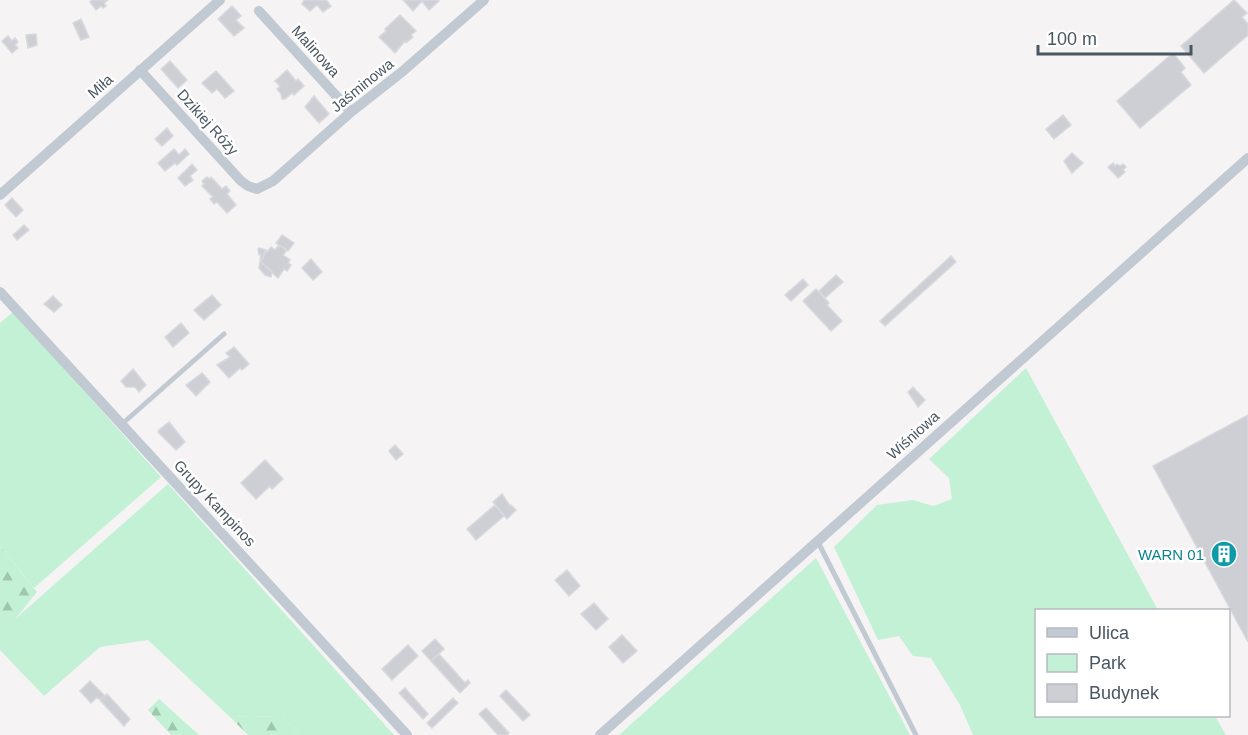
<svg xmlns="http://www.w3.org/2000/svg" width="1248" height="735" font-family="Helvetica,sans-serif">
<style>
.green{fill:#c3f1d5}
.forest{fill:url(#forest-firs)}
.building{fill:#cdcfd5;stroke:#d7d9de;stroke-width:1.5}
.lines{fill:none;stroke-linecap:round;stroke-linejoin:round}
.lane{stroke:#c1cad2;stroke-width:5}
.street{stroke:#c1cad2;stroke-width:10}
.labels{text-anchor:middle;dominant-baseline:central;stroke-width:5;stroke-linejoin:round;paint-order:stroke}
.street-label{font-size:15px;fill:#4a5661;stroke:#fff}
.culture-label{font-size:15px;fill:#0d838f;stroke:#fff;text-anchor:end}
</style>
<defs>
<pattern id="forest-firs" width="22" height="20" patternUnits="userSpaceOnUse" patternTransform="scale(1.5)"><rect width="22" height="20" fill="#c3f1d5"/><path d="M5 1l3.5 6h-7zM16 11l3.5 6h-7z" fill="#a0c6b0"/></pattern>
</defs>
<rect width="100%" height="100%" fill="#f5f3f3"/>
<path class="green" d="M13,312L161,477L34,588L0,546V323Z
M1026,368L1158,610H1036V716H1215L1226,735H973L960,705L931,658L913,656L899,636L878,640L834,547L877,505L913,500L933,506L952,499L949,478L929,459Z
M168,484L394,735H299L282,716L230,717L148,640L100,647L44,696L0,650V638L14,620Z
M816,558L910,735H619Z"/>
<path class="forest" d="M0,546L37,592L0,638Z
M159,699L199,735H171L148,710Z
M282,716L299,735H248L230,717Z"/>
<path class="building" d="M92,0H108L104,3L106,6L103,8L101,6L96,10L90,2Z
M304,0H326L331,6L323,12L317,5L310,11L302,4Z
M403,0H438L439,1L429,10L422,1L413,11Z
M1234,0L1247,13L1242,17L1248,24V35L1204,73L1181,46Z
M232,6L241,16L236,20L244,28L234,36L218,19Z
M400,15L416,31L411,35L413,37L407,42L405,41L395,53L379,37L386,31L385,29Z
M81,19L89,37L81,40L73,23Z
M36,34L37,45L28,48L26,35Z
M8,36L12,41L15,38L18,42L15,45L18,48L12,53L2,41Z
M1173,53L1185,68L1181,72L1191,85L1140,128L1117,101Z
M170,61L187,80L178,88L161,69Z
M287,70L296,81L298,79L304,86L294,95L292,93L285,99H282L281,94L277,89L280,86L275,81Z
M216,71L234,91L225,98L217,89L212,93L202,83Z
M314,96L329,114L319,123L305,107Z
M1063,115L1071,125L1054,139L1046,129Z
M167,128L173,136L162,146L155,139Z
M174,149L179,155L185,149L189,154L177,165L175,163L165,171L158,163Z
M1072,153L1083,163L1072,173L1064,161Z
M1113,163L1115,166L1117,164L1120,166L1123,164L1126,167L1123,170L1125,172L1118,178L1108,167Z
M192,164L197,170L190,176L193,180L185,186L178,178Z
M207,177L210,179L211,177L222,189L226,186L230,191L227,194L236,205L227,213L217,202L214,204L210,199L213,197L202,186L204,184L202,181Z
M12,198L23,210L16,217L5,205Z
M24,225L29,230L17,240L13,235Z
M282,235L294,243L288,251L276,243Z
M279,245L287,250L283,255L290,260L288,263L291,265L287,271L284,269L278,278L261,262L265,251L267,252L271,247L275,250Z
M259,248L266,250L261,262L272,271L271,277L265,275L259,268L261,254L259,255L258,249Z
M951,256L956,262L885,326L880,321Z
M311,259L322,272L313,280L302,268Z
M836,275L843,282L825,298L819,291Z
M803,279L808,285L791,301L785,295Z
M816,289L829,303L827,305L842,321L831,331L803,301Z
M212,295L221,305L204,320L194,310Z
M53,296L62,305L54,312L44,304Z
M181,323L189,333L173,347L165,337Z
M234,347L249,364L242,370L240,368L229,378L217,365L230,357L226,353Z
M133,369L146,385L139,392L135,387H126L121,381Z
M202,373L210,382L196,396L186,385Z
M913,387L925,400L918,407L908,392Z
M1248,415V642L1153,466Z
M169,422L185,442L176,450L158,432L159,430Z
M395,445L403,454L396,460L389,451Z
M265,460L283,479L272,489L270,486L256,499L241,483Z
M502,494L510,506L511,505L516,510L507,519L493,502Z
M495,505L504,516L476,540L467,529Z
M567,570L580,586L569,596L555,580Z
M594,603L608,619L596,630L581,614Z
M622,635L637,651L623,663L609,647Z
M435,639L444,649L431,661L422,651Z
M408,645L418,656L392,680L382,669Z
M439,654L465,683L468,680L470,683L460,693L431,661Z
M90,681L105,696L100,700L97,697L91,703L80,691Z
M405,688L428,714L423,719L399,693Z
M506,690L530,715L523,721L500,696Z
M107,694L130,719L124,726L100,700Z
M453,698L458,703L432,728L427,723Z
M486,708L509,733L507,735H498L479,714Z"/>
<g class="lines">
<path class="lane" d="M122,424L224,334
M818,542L916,735"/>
<path class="street" d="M259,11L351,112
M140,70L241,181L248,186L257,189L273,181L351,112L403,71L484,0
M0,195L220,0
M0,292L407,735
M600,735L1248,158"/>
</g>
<defs>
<symbol id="building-disc" viewBox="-11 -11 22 22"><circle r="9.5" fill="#0f9aa8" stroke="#fff"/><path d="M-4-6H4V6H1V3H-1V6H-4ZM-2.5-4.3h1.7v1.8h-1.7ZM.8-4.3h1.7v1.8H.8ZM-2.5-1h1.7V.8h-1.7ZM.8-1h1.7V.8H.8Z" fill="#fff"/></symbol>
</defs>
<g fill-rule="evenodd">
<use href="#building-disc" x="1209" y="539" width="30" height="30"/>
</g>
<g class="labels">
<g class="street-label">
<text transform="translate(316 51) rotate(48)">Malinowa</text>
<text transform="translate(362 85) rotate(-39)">Jaśminowa</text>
<text transform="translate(100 86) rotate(-42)">Miła</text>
<text transform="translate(208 122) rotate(48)">Dzikiej Róży</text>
<text transform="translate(913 435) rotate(-42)">Wiśniowa</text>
<text transform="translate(215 503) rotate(47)">Grupy Kampinos</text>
</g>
<g class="culture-label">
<text x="1204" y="554">WARN 01</text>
</g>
</g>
<rect x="1035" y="609" width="195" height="108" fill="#ffffff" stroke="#b7bbc0" stroke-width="1.5"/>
<rect x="1047" y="628" width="30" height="9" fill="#c1cad2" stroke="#b7bbc0" stroke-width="1.5"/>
<text x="1089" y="639" font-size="18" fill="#4a5661">Ulica</text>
<rect x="1047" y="654" width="30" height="18" fill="#c3f1d5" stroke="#b7bbc0" stroke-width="1.5"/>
<text x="1089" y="669" font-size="18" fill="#4a5661">Park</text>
<rect x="1047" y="684" width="30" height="18" fill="#cdcfd5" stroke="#b7bbc0" stroke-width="1.5"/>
<text x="1089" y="699" font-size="18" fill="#4a5661">Budynek</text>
<path d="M1038 45v9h153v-9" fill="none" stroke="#4a5661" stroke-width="3"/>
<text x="1047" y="45" font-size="18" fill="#4a5661" stroke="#ffffff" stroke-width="4.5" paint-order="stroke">100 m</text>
</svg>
